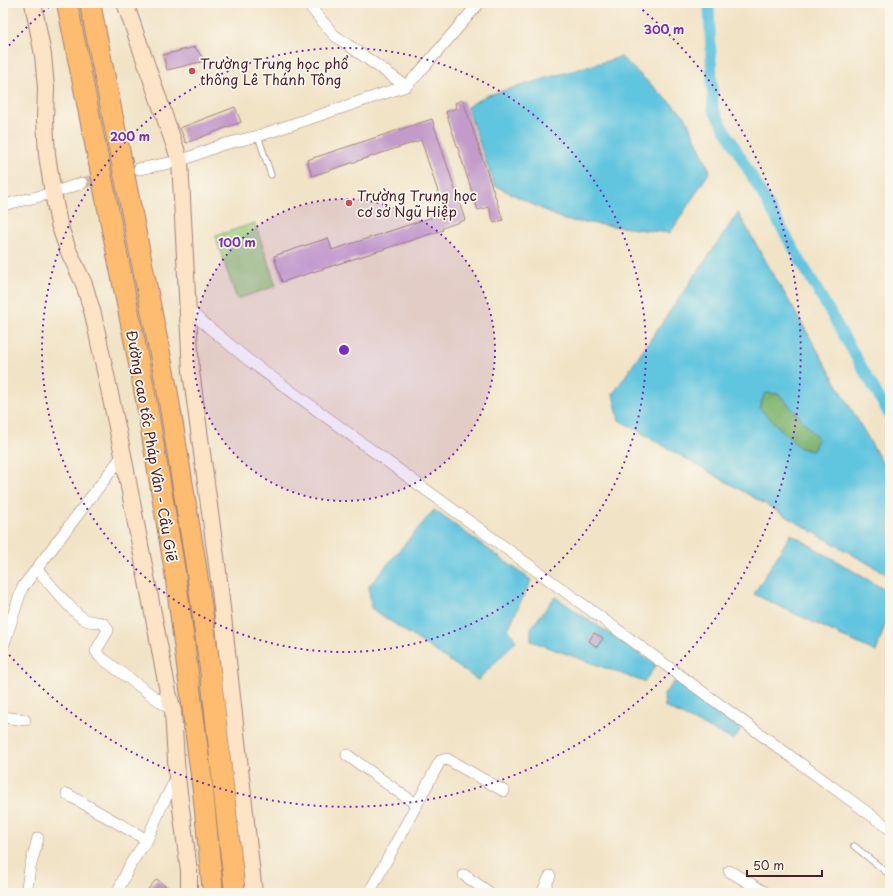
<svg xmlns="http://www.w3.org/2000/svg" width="893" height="896" font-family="'Playpen Sans',sans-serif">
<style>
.green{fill:#a0d282;stroke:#757856}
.forest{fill:#80b470;stroke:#656a4e}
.water{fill:#61c5df;stroke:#567285;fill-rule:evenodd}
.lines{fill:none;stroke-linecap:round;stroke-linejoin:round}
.canal{stroke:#61c5df;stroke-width:11}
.building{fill:#c29bca}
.street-tunnel{stroke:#d0bca7;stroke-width:11;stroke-dasharray:11 5.5;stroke-linecap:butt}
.lane-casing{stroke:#9e8178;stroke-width:7}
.street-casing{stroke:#9e8178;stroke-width:12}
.secondary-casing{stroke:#9e8178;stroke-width:18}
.highway-casing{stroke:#9e8178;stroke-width:22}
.lane{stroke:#fff;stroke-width:5.5}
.street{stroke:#fff;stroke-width:11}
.secondary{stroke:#fee4c6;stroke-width:16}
.highway{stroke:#fdbc70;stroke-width:20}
.ring{fill:none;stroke:#7b2cbf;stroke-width:2;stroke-dasharray:2 4}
.poi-dot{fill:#d1495b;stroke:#fbf7ec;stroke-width:1.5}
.labels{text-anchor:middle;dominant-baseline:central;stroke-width:3.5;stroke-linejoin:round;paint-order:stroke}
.poi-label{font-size:14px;fill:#4a1f2b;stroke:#fbf7ec;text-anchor:start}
.street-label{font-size:14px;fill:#4a1f2b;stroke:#fbf7ec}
.centre{fill:#7b2cbf;stroke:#fbf7ec;stroke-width:2}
.ring-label{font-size:12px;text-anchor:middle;font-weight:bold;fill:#7b2cbf;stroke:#fbf7ec;stroke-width:3.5;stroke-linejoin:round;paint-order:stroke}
</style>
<rect width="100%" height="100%" fill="#fbf7ec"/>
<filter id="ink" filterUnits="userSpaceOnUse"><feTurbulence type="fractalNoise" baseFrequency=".025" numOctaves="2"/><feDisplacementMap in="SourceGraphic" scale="8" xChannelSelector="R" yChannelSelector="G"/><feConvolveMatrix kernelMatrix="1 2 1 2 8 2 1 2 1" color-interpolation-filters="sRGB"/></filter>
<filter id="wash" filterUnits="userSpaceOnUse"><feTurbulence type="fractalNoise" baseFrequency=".012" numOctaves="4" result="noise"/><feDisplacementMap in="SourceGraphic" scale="16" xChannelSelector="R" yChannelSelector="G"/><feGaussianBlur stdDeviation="0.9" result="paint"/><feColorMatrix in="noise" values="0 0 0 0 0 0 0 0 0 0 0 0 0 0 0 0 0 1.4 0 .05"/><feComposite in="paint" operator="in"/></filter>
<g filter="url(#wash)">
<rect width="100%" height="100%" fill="#f1e3c6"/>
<path class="green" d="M255,223L276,286L237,299L215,236Z"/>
<path class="forest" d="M765,393L779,394L818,438L813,451L800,448L759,408Z"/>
<path class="water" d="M621,57L685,116L710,171L670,233L564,220L494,185L467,107L485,96Z
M738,213L890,476V576L619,420L613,394ZM765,393L779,394L818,438L813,451L800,448L759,408Z
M434,510L531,580L508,629L516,641L478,680L371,608L369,586Z
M791,534L890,593V609L876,652L754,594Z
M555,597L656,665L644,682L531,641V628Z
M676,680L741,728L734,740L665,707L664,694Z"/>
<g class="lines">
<path class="canal" d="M709,3L713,109L890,416"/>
</g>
<g id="blocks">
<path class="building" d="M195,47L205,61L167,70L163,55Z
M463,100L503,220L494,223L489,207L478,210L446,112L456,108L455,103Z
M235,107L241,122L186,143L180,128Z
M432,119L465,220L442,228L443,230L282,282L274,256L328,238L332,250L445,213L421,140L312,176L307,160Z
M594,633L603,638L597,647L589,641Z
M157,879L173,893H153L148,889Z"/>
</g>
</g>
<g filter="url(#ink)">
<use href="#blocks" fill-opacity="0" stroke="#9e8178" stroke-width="1"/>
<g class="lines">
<path class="street-tunnel" d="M82,183L128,171"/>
<defs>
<path id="lane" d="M258,136L271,175
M854,846L890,875"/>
<path id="street" d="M307,3L334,35L406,86
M139,169L180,161L221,145L258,136L406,86L419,73L479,3
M3,205L53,193L82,183
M188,310L247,359L890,829
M37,569C49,583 70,610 84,619C93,625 102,617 108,630L96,651L99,656L173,711
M3,647L22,588L123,455
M3,717L25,720
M347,755L417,805
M67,794L147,840
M729,871L766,893
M464,875L490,893
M26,893L30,868L38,838
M117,893L131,863L147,840L161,807L177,777
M369,893L440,761L447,759L504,791
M542,893L550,876"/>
<path id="secondary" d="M33,3L43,55L46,88L45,120L47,155L53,193L59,224L68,250L84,284L93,314L123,455L168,692L173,711L177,777L189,871V893
M125,3L180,161L191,371L218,572L254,893"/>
<path id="highway" d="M67,3L145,394L175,572L203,791L213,893
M90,3L167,389L196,566L211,676L235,893"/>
</defs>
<use href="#lane" class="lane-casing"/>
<use href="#street" class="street-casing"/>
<use href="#secondary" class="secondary-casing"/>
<use href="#highway" class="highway-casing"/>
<use href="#lane" class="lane"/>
<use href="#street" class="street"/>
<use href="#secondary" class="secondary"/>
<use href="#highway" class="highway"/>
</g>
</g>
<circle cx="344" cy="350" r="151" fill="#7b2cbf" fill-opacity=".12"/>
<g class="ring">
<circle cx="344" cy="350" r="151"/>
<circle cx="344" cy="350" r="302"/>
<path d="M5 50A453 453 0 0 1 50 6M638 6A453 453 0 1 1 5 650"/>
</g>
<g class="poi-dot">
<circle cx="192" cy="71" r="4"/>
<circle cx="349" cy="203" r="4"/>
</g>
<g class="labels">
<g class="poi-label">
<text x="200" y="63">Trường Trung học phổ<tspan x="200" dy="16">thông Lê Thánh Tông</tspan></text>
<text x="357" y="195">Trường Trung học<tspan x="357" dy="16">cơ sở Ngũ Hiệp</tspan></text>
</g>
<g class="street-label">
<text transform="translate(152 446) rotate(80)">Đường cao tốc Pháp Vân - Cầu Giẽ</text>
</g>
</g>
<circle cx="344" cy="350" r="6" class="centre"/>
<g class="ring-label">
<text x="664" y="34">300 m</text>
<text x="130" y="141">200 m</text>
<text x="237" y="247">100 m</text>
</g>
<rect width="893" height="896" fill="none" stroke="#fbf7ec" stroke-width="16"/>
<path d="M747 870v6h75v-6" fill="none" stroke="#4a1f2b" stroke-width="2"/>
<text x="753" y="870" font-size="12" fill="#4a1f2b" stroke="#fbf7ec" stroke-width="3" paint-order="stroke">50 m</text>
</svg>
